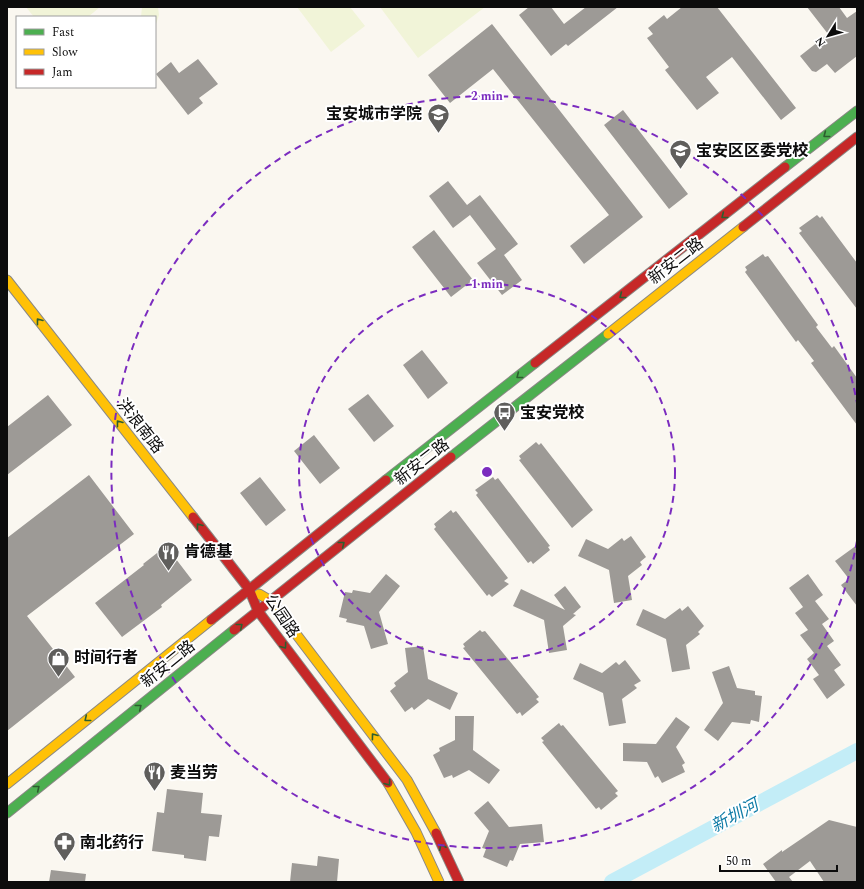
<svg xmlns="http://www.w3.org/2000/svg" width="864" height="889" font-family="Spectral,'Noto Sans SC',serif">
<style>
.pitch{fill:#f1f4d8}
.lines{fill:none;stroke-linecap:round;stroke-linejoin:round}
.canal{stroke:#c3edf7;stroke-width:16}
.building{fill:#9d9a96}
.fast-casing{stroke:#8a8885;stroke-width:11}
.slow-casing{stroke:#8a8885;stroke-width:11}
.jam-casing{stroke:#8a8885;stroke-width:11}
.fast{stroke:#4caf50;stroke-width:9}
.slow{stroke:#ffc107;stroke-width:9}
.jam{stroke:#c62828;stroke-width:9}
.oneway{stroke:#2c5e2e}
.ring{fill:none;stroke:#7b2cbf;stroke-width:2;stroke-dasharray:7 5}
.labels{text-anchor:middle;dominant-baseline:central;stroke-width:4;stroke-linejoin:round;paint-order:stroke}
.poi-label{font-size:16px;font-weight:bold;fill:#0c0c0c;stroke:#fff;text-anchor:start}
.street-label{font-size:16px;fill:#0c0c0c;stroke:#fff}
.water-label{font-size:17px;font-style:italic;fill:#0e7ba6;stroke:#fff}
.centre{fill:#7b2cbf;stroke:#fff;stroke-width:2}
.ring-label{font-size:12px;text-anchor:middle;font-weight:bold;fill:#7b2cbf;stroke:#fff;stroke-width:4;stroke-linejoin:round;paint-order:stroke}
</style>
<rect width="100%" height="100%" fill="#faf7f0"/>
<path class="pitch" d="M26,7H100L88,17H34Z
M142,7H158L159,15L155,27V17H141Z
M297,7H350L365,26L331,52Z
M380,7H485L418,58Z"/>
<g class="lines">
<path class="canal" d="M612,882L857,751"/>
</g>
<path class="building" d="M529,7H551L564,24L586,7H618L568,46L566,44L551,56L519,15Z
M682,7H717L796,108L781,120L732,57L706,77L719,93L697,110L665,70L669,67L647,38L653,34L648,28L664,15L667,19Z
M807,7H839L847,18L857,11V56L835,73L827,64L816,72L812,71L800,56L828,34Z
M492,24L643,217L584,264L570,246L609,215L493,69L450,103L428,75Z
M198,59L218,84L199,98L203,103L188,115L156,74L171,62L179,73Z
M623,110L688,194L669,209L604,125Z
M448,181L467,205L480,195L518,244L504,255L522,280L502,295L477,263L496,249L470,215L453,228L429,196Z
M817,215L820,218L822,216L857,263V309L799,233L802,231L799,228Z
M434,230L473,280L451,297L412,247Z
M763,254L765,257L768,256L818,325L816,327L832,348L834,346L857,378V425L811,363L814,361L798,340L796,342L745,272L747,270L745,267Z
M422,350L448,383L428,399L403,365Z
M368,394L394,426L374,442L348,409Z
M48,395L72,425L7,475V427Z
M314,435L340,468L320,484L294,451Z
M536,442L539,445L541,443L593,510L572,528L519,460L521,459L519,456Z
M89,475L134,534L27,616L75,677L7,731V538Z
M260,477L286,510L266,526L240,493Z
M493,477L495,480L498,478L550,546L548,547L550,550L533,564L531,561L528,563L476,495L478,493L475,490Z
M451,510L453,513L456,511L508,578L504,581L509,584L492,597L489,594L487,596L434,529L436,527L434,524Z
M631,536L646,557L640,562L642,565L628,576L632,600L614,603L609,570L578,556L586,539L608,549L622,538L624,541Z
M857,545V606L841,585L849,579L835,561Z
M166,546L192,580L161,605L162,607L122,637L95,603L144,565L143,564Z
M386,574L400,586L379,612L388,644L371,649L364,626L346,622L347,619L339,617L345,592L352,593L353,590L370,593Z
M808,574L823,595L815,601L829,619L822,624L834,641L827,646L841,665L834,670L845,685L827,699L813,679L819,675L807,659L814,653L800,635L808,630L795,613L803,607L789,588Z
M565,586L581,607L573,614L576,615L563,626L567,650L549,653L544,620L513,606L521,589L565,610L554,595Z
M688,606L704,626L698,632L700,634L686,645L690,669L672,672L666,639L636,625L643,609L665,619L680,608L682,611Z
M480,630L482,632L485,631L539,697L536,699L539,702L522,716L520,712L517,714L463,648L465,647L463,644Z
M423,646L428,679L458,693L450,710L428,699L414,710L412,707L405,712L390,691L396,686L394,683L408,672L405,648Z
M625,660L641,681L634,685L637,688L622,699L626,723L609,726L603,693L573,679L580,663L602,673L616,662L619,665Z
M729,666L737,688L755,691V695L762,696L759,722L751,720L750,724L732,722L718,741L704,730L723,703L712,672Z
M455,716H474L473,750L500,770L489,784L469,770L453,778L452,775L444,778L433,755L440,751L439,748L455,740Z
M676,717L690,727L676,747L685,763L682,765L685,772L662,783L658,776L655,778L647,762L623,761V743L656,744Z
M559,723L561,726L563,725L618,791L615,793L618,796L601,810L599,807L596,809L542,742L544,741L541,738Z
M167,789L203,793L201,813L222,815L219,837L209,836L206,861L184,858V855L152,851L157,812L164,813Z
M488,801L509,827L542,824L544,842L520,844L513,861L510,860L507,867L483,857L486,849L482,848L489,831L474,813Z
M829,820L857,827V882H824L810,861L789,877L793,882H776L763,864L782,850V852Z
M318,856L339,859L337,882H290L292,863L317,866Z
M51,870L86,874L85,882H49Z"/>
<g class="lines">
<defs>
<path id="fast" d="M785,167L857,111
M451,457L608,334
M386,480L535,363
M7,813L234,630"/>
<path id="slow" d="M7,280L193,517
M608,334L743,227
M259,594L271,601L407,780L436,833
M388,783L416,832L439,882
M7,784L211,620"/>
<path id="jam" d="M743,227L857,137
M535,363L785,167
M193,517L249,589L258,611L388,783
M211,620L386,480
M234,630L451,457
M436,833L459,882"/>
</defs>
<use href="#fast" class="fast-casing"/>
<use href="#slow" class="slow-casing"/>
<use href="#jam" class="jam-casing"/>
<use href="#fast" class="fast"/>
<use href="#slow" class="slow"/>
<use href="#jam" class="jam"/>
</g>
<defs><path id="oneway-chevron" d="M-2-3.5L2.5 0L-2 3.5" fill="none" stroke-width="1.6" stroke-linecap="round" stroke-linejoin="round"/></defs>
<g class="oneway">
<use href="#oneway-chevron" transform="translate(826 135) rotate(142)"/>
<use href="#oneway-chevron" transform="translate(724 216) rotate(142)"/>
<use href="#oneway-chevron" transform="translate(622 296) rotate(142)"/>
<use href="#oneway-chevron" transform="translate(39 321) rotate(-128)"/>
<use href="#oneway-chevron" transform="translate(519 376) rotate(142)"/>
<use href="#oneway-chevron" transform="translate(119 423) rotate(-128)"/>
<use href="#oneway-chevron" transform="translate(199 526) rotate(-128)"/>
<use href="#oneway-chevron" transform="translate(342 544) rotate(-38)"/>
<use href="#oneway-chevron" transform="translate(240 626) rotate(-39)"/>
<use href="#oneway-chevron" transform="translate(284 646) rotate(54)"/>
<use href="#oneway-chevron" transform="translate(139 707) rotate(-39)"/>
<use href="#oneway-chevron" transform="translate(87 719) rotate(141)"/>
<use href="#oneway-chevron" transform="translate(374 736) rotate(-127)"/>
<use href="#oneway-chevron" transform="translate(388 783) rotate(53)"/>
<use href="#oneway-chevron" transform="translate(37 788) rotate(-39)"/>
<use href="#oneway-chevron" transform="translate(442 847) rotate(-115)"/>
</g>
<g class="ring">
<circle cx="487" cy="472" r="188"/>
<path d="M857 541A376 376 0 1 1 857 403"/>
</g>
<defs>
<symbol id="school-pin" viewBox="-11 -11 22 30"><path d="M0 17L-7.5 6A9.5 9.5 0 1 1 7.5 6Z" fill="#5f5e5c" stroke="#fff"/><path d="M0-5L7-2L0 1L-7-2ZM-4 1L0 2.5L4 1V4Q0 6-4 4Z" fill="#fff"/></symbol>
<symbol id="bus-pin" viewBox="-11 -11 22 30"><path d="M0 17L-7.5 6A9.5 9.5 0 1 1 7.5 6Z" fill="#5f5e5c" stroke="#fff"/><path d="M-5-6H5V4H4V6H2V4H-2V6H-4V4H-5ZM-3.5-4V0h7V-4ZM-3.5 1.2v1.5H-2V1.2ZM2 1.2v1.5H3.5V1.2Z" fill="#fff"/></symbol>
<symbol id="restaurant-pin" viewBox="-11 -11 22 30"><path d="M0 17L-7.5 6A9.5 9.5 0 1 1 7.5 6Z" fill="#5f5e5c" stroke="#fff"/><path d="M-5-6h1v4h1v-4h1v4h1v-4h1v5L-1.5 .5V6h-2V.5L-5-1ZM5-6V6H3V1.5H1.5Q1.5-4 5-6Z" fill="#fff"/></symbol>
<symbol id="shop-pin" viewBox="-11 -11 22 30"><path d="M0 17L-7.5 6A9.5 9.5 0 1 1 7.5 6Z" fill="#5f5e5c" stroke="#fff"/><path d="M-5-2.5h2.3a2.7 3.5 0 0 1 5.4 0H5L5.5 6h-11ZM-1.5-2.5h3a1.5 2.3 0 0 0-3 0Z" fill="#fff"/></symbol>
<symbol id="pharmacy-pin" viewBox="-11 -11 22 30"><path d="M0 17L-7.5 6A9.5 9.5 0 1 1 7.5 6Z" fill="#5f5e5c" stroke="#fff"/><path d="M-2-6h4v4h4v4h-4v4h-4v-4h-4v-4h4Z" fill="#fff"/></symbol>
</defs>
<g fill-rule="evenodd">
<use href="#school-pin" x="426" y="102" width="25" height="34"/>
<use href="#school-pin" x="668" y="138" width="25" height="34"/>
<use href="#bus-pin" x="492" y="400" width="25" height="34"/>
<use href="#restaurant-pin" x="156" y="540" width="25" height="34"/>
<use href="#shop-pin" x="46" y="646" width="25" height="34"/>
<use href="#restaurant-pin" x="142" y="760" width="25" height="34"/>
<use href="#pharmacy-pin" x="52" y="830" width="25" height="34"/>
</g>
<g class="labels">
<g class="poi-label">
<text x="422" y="114" text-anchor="end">宝安城市学院</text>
<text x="696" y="151">宝安区区委党校</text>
<text x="520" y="413">宝安党校</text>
<text x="184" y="552">肯德基</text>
<text x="74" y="658">时间行者</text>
<text x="170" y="773">麦当劳</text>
<text x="80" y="843">南北药行</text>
</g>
<g class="street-label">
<text transform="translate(676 261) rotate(-38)">新安二路</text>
<text transform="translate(140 426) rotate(52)">洪浪南路</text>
<text transform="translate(422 462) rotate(-38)">新安二路</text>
<text transform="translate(282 616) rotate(56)">公园路</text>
<text transform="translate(168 664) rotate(-39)">新安二路</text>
</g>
<g class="water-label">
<text transform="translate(735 816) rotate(-28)">新圳河</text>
</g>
</g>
<circle cx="487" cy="472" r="6" class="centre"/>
<g class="ring-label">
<text x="487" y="100">2 min</text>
<text x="487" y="288">1 min</text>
</g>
<rect width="864" height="889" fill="none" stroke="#0c0c0c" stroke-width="16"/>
<rect x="16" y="16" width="140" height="72" fill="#ffffff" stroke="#9e9e9e"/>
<rect x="24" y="29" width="20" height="6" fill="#4caf50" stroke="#9e9e9e"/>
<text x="52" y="36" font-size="12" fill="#0c0c0c">Fast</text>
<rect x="24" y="49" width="20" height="6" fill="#ffc107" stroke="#9e9e9e"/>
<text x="52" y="56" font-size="12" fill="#0c0c0c">Slow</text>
<rect x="24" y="69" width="20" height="6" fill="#c62828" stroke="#9e9e9e"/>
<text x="52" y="76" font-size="12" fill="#0c0c0c">Jam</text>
<g transform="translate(828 36) rotate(233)" stroke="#ffffff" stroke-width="3" paint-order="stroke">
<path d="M0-3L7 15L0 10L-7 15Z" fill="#0c0c0c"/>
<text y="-6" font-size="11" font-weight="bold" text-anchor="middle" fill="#0c0c0c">N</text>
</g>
<path d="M720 865v6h117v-6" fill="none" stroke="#0c0c0c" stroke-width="2"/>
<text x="726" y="865" font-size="12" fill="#0c0c0c" stroke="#ffffff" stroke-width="3" paint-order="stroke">50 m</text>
</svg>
